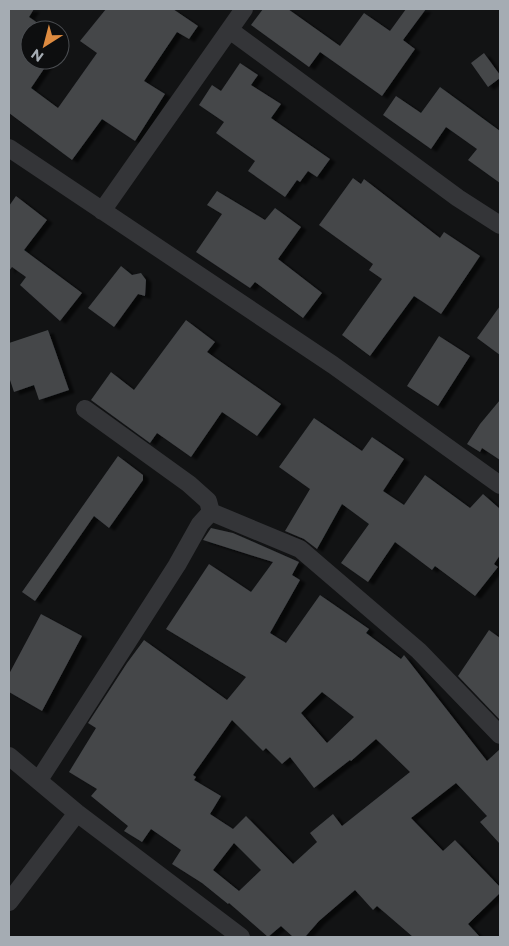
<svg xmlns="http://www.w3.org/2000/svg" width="509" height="946" font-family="Montserrat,sans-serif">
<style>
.building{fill:#444649;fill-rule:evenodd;filter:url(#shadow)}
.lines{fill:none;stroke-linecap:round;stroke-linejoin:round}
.minor{stroke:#343538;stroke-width:18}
</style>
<defs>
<filter id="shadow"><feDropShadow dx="5.5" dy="3" stdDeviation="1" flood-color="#0009"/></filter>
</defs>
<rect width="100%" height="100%" fill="#121314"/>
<path class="building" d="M9,9H34L29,17L48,30H30V60H50L31,88L58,108L97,53L80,41L106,9H173L198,26L189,39L177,32L144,81L165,94L135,141L102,119L72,160L9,113Z
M263,9H288L340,46L364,13L390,31L406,9H426L403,40L415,49L382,96L320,52L309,67L251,25Z
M484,53L500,75V78L488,87L471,63Z
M240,63L258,75L251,85L281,104L271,118L330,159L317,177L308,171L300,182L297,180L285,197L248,171L255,161L216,133L224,122L199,105L212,85L221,91Z
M440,87L500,131V183L468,160L477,149L446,127L431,149L383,115L396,96L421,113Z
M353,178L361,184L364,179L440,238L444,232L480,256L441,314L414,296L370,356L342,335L382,279L369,270L373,264L319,225Z
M217,191L265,220L275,208L301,227L278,259L322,293L303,318L255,282L250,288L196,252L222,214L207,205Z
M16,196L47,220L24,250L82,293L60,321L20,285L26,277L12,267L9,271V206Z
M121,266L132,275L141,273L146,280L145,296L138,294L114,327L88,308Z
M500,306V355L477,338Z
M186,320L215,342L207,352L281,404L257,436L222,412L191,457L157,433L150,443L91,400L111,372L134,390Z
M48,330L69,390L39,400L34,385L14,392L9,377V343Z
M439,336L470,356L438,406L407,386Z
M500,400V460L482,448L480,452L467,444L480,424Z
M314,418L362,451L372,437L404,459L383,491L404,505L425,475L470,508L483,494L500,509V555L494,564L498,567L475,596L435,566L432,570L395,542L368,582L341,563L369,524L342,504L317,549L304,539L285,531L310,489L279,467Z
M118,456L143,475V480L109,528L94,516L35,601L22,592Z
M211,528L233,533L299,562L292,575L300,580L270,633L286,643L320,595L369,629L366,633L401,659L404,655L487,761L500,749V844L480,822L487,816L456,783L411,818L443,851L455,840L500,887V893L468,924L480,937H413L377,906L373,910L355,890L319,921L305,937H293L281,926L268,937L229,903L228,904L202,883L172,864L181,850L151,829L142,842L124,831L128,826L91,796L97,789L69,772L96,728L88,723L127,663L144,640L227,700L246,677L166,629L209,564L251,592L273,562L203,540ZM322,692L354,717L327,743L301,713ZM232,720L263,751L266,748L282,764L290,757L314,788L350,760L351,761L376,739L410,772L342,826L333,814L310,833L317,842L293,864L246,816L233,829L210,814L221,796L194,780L196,777L193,775ZM234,843L261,870L239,891L213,870Z
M41,614L82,636L42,711L9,692V674Z
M489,630L500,638V720L458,676Z"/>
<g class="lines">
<path class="minor" d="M231,31L458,198L500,225
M9,148L333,365L500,485
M102,211L244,9
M85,409L189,484L208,501L211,512L300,549L419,651L500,735
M9,756L77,813L241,937
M39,780L177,565L200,524L211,512
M9,902L77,813"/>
</g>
<rect width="509" height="946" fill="none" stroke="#a5acb3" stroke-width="20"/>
<g transform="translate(45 45) rotate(216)"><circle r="24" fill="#0d0e0f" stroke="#4a4d51"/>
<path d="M0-4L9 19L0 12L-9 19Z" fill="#de8b40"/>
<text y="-8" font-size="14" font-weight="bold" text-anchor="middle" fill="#a5acb3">N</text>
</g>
</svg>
